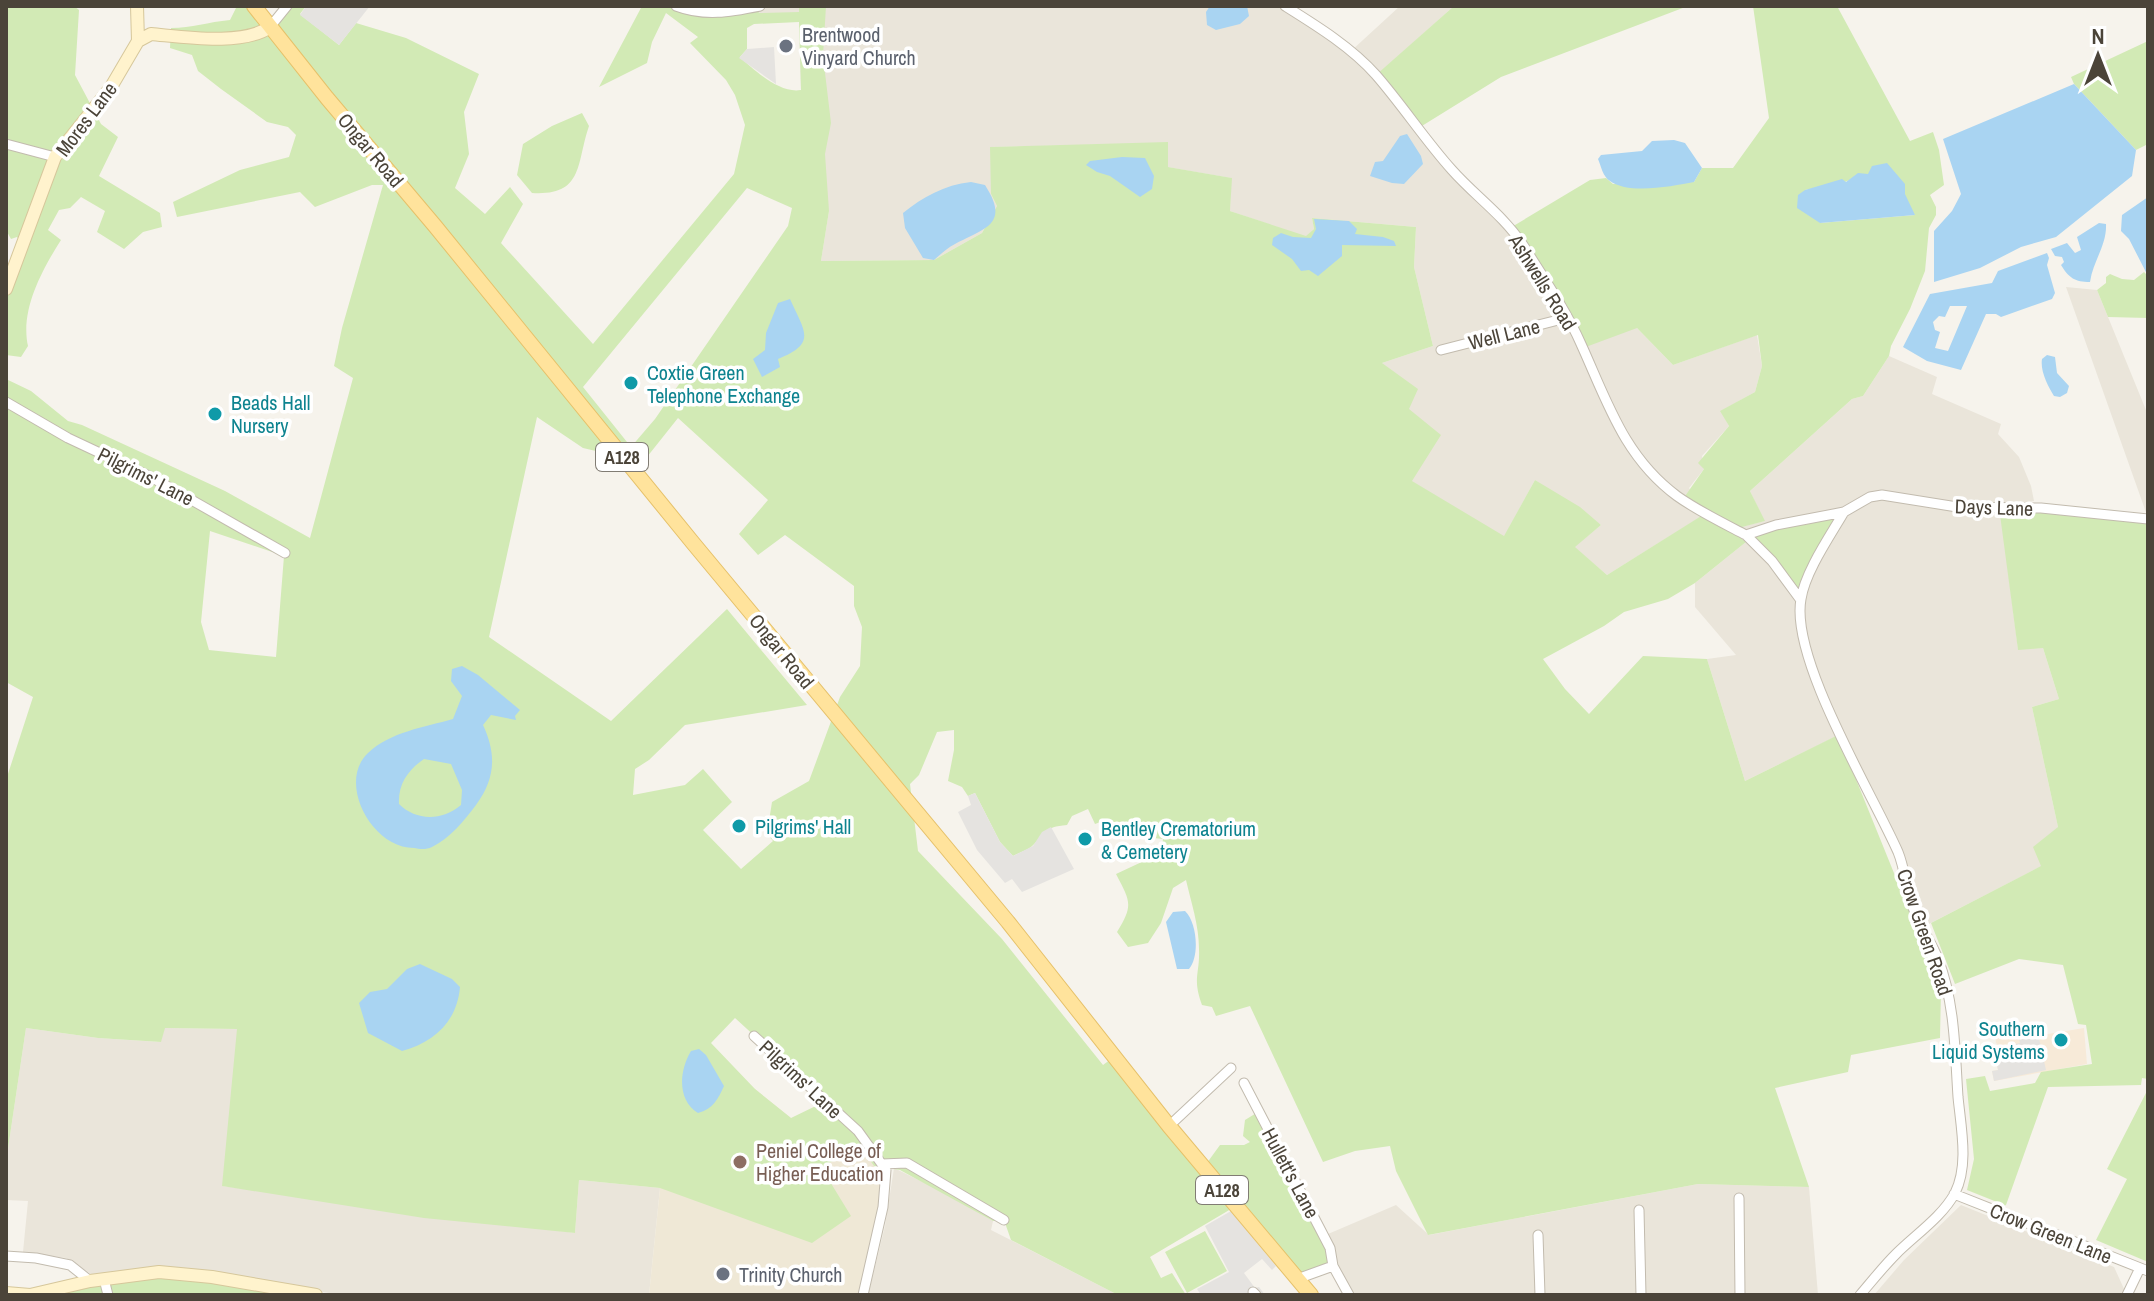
<svg xmlns="http://www.w3.org/2000/svg" width="2154" height="1301" font-family="'Archivo Narrow',sans-serif">
<style>
.residential{fill:#eae5da}
.commercial{fill:#f7ead8}
.education{fill:#efe8d6}
.green{fill:#d2eab5;fill-rule:evenodd}
.parking{fill:#e5e3e0}
.water{fill:#a9d4f2;fill-rule:evenodd}
.lines{fill:none;stroke-linecap:round;stroke-linejoin:round}
.street-casing{stroke:#c2bbae;stroke-width:11}
.secondary-casing{stroke:#d6c79b;stroke-width:14}
.primary-casing{stroke:#e6c16a;stroke-width:16}
.street{stroke:#fff;stroke-width:9}
.secondary{stroke:#fff3cd;stroke-width:12}
.primary{stroke:#ffe39c;stroke-width:14}
.worship-dot{fill:#6b7280;stroke:#fff;stroke-width:3}
.culture-dot{fill:#0f9aa8;stroke:#fff;stroke-width:3}
.education-dot{fill:#8d6e63;stroke:#fff;stroke-width:3}
.labels{text-anchor:middle;dominant-baseline:central;stroke-width:7;stroke-linejoin:round;paint-order:stroke}
.shield{fill:#fff;stroke:#817c74;stroke-width:2}
.shield-label{font-size:18px;font-weight:bold;fill:#4b4439}
.worship-label{font-size:20px;fill:#5b616d;stroke:#fff;text-anchor:start}
.street-label{font-size:20px;fill:#4b4439;stroke:#fff}
.culture-label{font-size:20px;fill:#0d838f;stroke:#fff;text-anchor:start}
.education-label{font-size:20px;fill:#785e54;stroke:#fff;text-anchor:start}
</style>
<rect width="100%" height="100%" fill="#f6f3ec"/>
<path class="residential" d="M757,6H1285L1351,51L1400,6H1454L1376,76L1421,135L1501,216L1637,328L1673,365L1757,335L1762,366L1755,392L1721,411L1729,426L1702,456L1704,469L1689,488L1707,513L1607,575L1574,547L1601,525L1535,480L1504,537L1411,481L1408,409L1382,363L1433,346L1414,267L1416,227L1312,218L1314,229L1306,237L1230,211L1231,178L1167,167L1168,143L991,147V194L997,206L982,233L934,260L821,261L829,211L794,92L801,90L799,13H759Z
M2066,287L2097,290L2148,415V518Z
M1889,356L1937,377L1932,394L2001,424L1998,434L2019,457L2031,486L2034,501L2000,507L2018,649L2043,648L2059,699L2032,707L2058,827L2042,866L1921,928L1905,874L1841,734L1745,781L1707,659L1736,655L1695,607V583L1746,542L1741,527L1764,521L1750,491L1852,399L1863,396Z
M26,1028L98,1038L160,1042L164,1028L238,1029L223,1186L575,1233L579,1180L660,1188L649,1295H341L165,1266L94,1276L66,1258L23,1252L28,1201L6,1200V1162Z
M894,1168L941,1191L993,1221L991,1230L1118,1295H868L885,1226Z
M1698,1184L1809,1187L1818,1295H1354L1340,1269L1328,1234L1396,1205L1429,1235Z
M1961,1205L2114,1267L2125,1291L2123,1295H1874L1904,1260Z"/>
<path class="commercial" d="M2084,1028L2087,1064L1994,1081L1992,1071L1998,1070L1996,1060L2001,1048L1996,1043L1995,1033L2017,1030L2042,1035Z"/>
<path class="education" d="M676,1034L755,1089L791,1118L861,1147L879,1172L883,1185L860,1295H649Z"/>
<path class="green" d="M6,6H74L79,10L75,75L101,124L118,137L99,176L160,213L162,227L143,232L124,249L97,232L105,211L81,197L70,208L59,210L48,230L61,240C42,270 20,310 28,346L21,357L6,355V268L13,269L23,245L17,237L11,239L6,230Z
M234,6H254L262,16L278,18L287,6H306L300,14L339,45L356,23L406,38L479,74L464,112L469,154L455,188L485,214L510,187L523,204L501,243L593,344L734,174L745,125L735,95L726,80L690,43L698,37L666,13L652,42L647,63L599,87L642,6H757L759,13L799,12V6H826L823,56L831,123L825,154L829,211L821,261L934,260L982,233L997,206L991,194L990,147L1168,142V167L1232,178L1230,211L1306,236L1314,229L1312,218L1416,227L1414,267L1433,346L1382,363L1418,389L1409,409L1441,435L1412,481L1504,536L1535,480L1580,507L1601,525L1575,547L1607,575L1706,513L1683,499L1704,469L1698,463L1729,426L1720,411L1755,392L1762,366L1758,335L1673,365L1637,328L1583,348L1510,228L1590,180L1606,178L1613,184L1694,182L1702,168H1733L1769,118L1753,6H1837L1910,141L1933,132L1939,150L1944,185L1930,195L1936,207V215L1929,228L1925,271L1910,309L1891,346L1889,356L1863,396L1852,399L1750,491L1765,521L1742,527L1743,532L1737,535L1746,542L1695,583L1668,599L1624,612L1604,626L1543,659L1565,689L1589,714L1643,656L1707,659L1745,781L1838,735L1941,989L1940,1038L1851,1055L1848,1072L1775,1088L1809,1187L1698,1184L1428,1235L1396,1171L1390,1146L1355,1151L1323,1162L1250,1006L1216,1016L1212,1007L1202,1005C1192,977 1200,975 1199,949C1199,925 1191,902 1186,880L1173,888L1161,923L1148,943L1128,947L1117,932C1134,905 1130,901 1116,874L1161,853L1163,839L1115,834L1109,819L1095,824L1088,809L1072,816L1067,825C1043,827 1047,833 1031,847C1026,851 1018,853 1013,856L1000,842L975,793L968,796L962,787L948,781L954,750V730L937,732L919,775L910,784L918,851L1002,939L1103,1065L1115,1056L1204,1167L1220,1145H1244L1250,1142L1243,1136L1245,1120L1258,1112L1330,1248L1333,1266L1297,1279L1236,1206L1150,1257L1161,1278L1172,1273L1186,1295H1118L1011,1240L1004,1220L993,1221L900,1170L874,1166L861,1147L821,1167L851,1216L812,1243L660,1188L579,1180L575,1233L424,1218L222,1186L237,1029L165,1028L161,1042L98,1038L26,1028L6,1162V780L33,697L6,682V379L31,391L68,421L82,425L225,491L310,538L353,378L334,366L342,328L383,185H372L315,207L300,192L177,217L173,202L240,170L289,157L296,135L288,127L267,122L221,89L198,71L192,55L170,48L171,28C192,28 208,22 230,20L236,8ZM799,22L801,90C780,94 754,70 740,57L747,49V28L754,24ZM1863,174H1868L1915,215L1820,223L1805,190L1845,182ZM747,188L792,208L788,226L655,419L631,447L583,387ZM537,417L583,448L643,462L678,418L768,500L739,534L758,555L785,535L854,586V606L862,627L860,666L840,697L809,781L772,802L767,834L773,841L741,869L703,830L732,802L703,769L685,785L633,795L635,769L649,760L685,725L807,705L727,609L611,721L489,637ZM210,531L284,556L276,657L209,650L201,622ZM735,1018L826,1101L791,1118L755,1089L711,1043Z
M1454,6H1688L1501,77L1417,129L1376,75Z
M2148,41V149L2146,145L2136,150L2074,84L2071,77Z
M582,113L589,126C576,164 584,196 532,193L517,175L523,144L552,126Z
M2144,272L2148,276V318L2108,317L2097,290L2106,283V277L2110,274L2122,279L2134,280Z
M1999,507L2148,519V1079L2142,1078L2141,1085L2048,1087L2006,1205L1995,1210L1997,1202L1967,1190L1974,1159L1966,1079L1985,1076L1990,1091L2035,1083L2041,1072L2092,1064L2086,1025L2078,1024L2063,965L2019,959L1955,984L1931,923L2041,866L2033,847L2058,827L2032,707L2059,699L2043,648L2018,650Z
M1844,512L1800,599L1746,535Z
M2148,1089V1262L2096,1240L2127,1179L2107,1169Z
M1205,1231L1227,1271L1187,1293L1165,1252Z
M140,1273L316,1295H6Z"/>
<path class="parking" d="M306,6H370L339,45L300,15Z
M774,47L776,84L739,58L747,49Z
M975,793L1000,842L1013,856L1033,846L1042,832L1051,827L1074,869L1022,892L1012,879L1005,883L977,850L958,812L971,805L968,796Z
M2018,1035L2039,1038L2046,1070L1994,1081L1992,1071L1998,1070L1996,1060L2001,1048L2020,1043Z
M1231,1211L1276,1266L1272,1270L1262,1259L1244,1273L1255,1288L1259,1287L1265,1295H1201L1197,1289L1229,1272L1205,1226Z"/>
<path class="water" d="M1210,6H1247L1249,16L1240,24L1216,30L1207,25L1206,12Z
M2074,84L2136,150L2132,176L2056,237L2021,247L1980,268L1934,282V231L1952,211L1961,194L1943,139Z
M1407,134L1421,156L1423,164L1404,184L1392,183L1370,176L1375,162L1383,161L1400,136Z
M1674,140L1685,143L1702,168L1694,182C1673,186 1629,195 1610,181C1603,177 1601,166 1598,159L1601,155L1642,151L1652,141Z
M1122,157L1145,158L1154,176L1152,189L1140,197L1110,176L1097,172L1086,165L1090,161Z
M1887,163L1905,184V194L1915,215L1820,223L1797,208L1798,195L1805,190L1842,179L1846,182L1858,173L1868,174L1872,166Z
M971,182L985,185C1010,224 986,228 955,244C947,248 940,255 934,260L923,258L905,228L903,213C923,197 944,185 971,182Z
M2148,197V276L2129,239L2121,231L2122,215Z
M1314,219L1349,221L1357,229L1355,234L1383,237L1394,241L1396,246L1342,245V256L1318,276L1309,270L1301,271L1292,259L1272,245L1273,238L1281,233L1293,237L1311,238L1316,229Z
M2099,223L2106,224C2107,245 2093,261 2090,282C2075,282 2069,278 2061,265L2064,262L2062,257L2055,256L2051,249L2067,243L2075,253L2081,250L2077,237Z
M2047,253L2049,258L2047,265L2055,293L2052,299L2001,317L1996,314H1986L1961,370L1927,361L1903,347L1930,294L1992,283L1998,271ZM1950,306H1967L1948,351L1935,348L1940,332L1935,330L1933,322L1939,316L1945,317Z
M790,299C804,331 818,343 778,359L780,367L762,377L753,359L765,350L766,333L778,303Z
M2047,355L2055,357L2057,373L2069,386L2067,393L2060,397L2054,396C2048,386 2040,371 2042,359Z
M462,666L478,675L520,710L515,716L516,720L491,715L483,725C497,755 495,779 476,805C464,821 450,838 432,847C426,850 419,849 414,848C371,848 337,782 368,753C390,732 425,727 453,719L462,696L451,681L452,669ZM424,759L451,764L462,790L461,805C442,821 416,821 399,804C398,784 408,770 424,759Z
M1185,911C1197,922 1200,956 1189,969H1177L1166,922L1173,912Z
M420,964L452,979L460,987C457,1021 435,1042 402,1051L368,1033L359,1003L370,992L387,989L407,969Z
M699,1049L706,1055L724,1086C718,1099 713,1109 698,1113C677,1100 679,1071 691,1051Z"/>
<g class="lines">
<defs>
<path id="street" d="M676,6C705,17 730,12 760,6
M1285,6C1317,26 1351,47 1376,75C1403,106 1425,140 1452,170C1475,196 1503,215 1523,245C1542,275 1567,312 1581,344C1607,401 1624,457 1677,496C1698,511 1723,523 1746,535
M270,27L287,6
M6,144L55,157
M1441,350L1566,318
M6,402L68,438L151,477L285,553
M1844,512L1870,497L1882,495L1957,507L2041,508L2148,519
M1800,599L1772,561L1746,535L1776,525L1844,512C1830,536 1805,572 1801,599C1790,659 1872,793 1898,852C1905,869 1906,888 1912,905C1919,925 1931,941 1938,959C1955,1002 1955,1052 1958,1097C1961,1128 1969,1165 1955,1193C1942,1217 1915,1235 1896,1254C1883,1267 1872,1281 1860,1295
M754,1036L858,1131L886,1170L883,1207L863,1295
M1244,1083L1330,1248L1333,1266L1349,1295
M1169,1126L1231,1068
M882,1164L907,1163L1004,1220
M1954,1194L2148,1271
M1739,1198L1740,1295
M1639,1210L1641,1295
M1538,1235L1540,1295
M6,1256L36,1258L70,1265L90,1281
M104,1279L108,1295
M1297,1279L1333,1266
M1253,1292L1256,1295
M2127,1295L2140,1268"/>
<path id="secondary" d="M138,41L151,34C185,37 243,46 270,27
M6,289L55,157L111,87L138,41L137,6
M6,1293L30,1295L90,1281L159,1272L212,1277L316,1295"/>
<path id="primary" d="M254,6L327,98L435,226L693,543L1008,922L1169,1126L1311,1295"/>
</defs>
<use href="#street" class="street-casing"/>
<use href="#secondary" class="secondary-casing"/>
<use href="#primary" class="primary-casing"/>
<use href="#street" class="street"/>
<use href="#secondary" class="secondary"/>
<use href="#primary" class="primary"/>
</g>
<g class="worship-dot">
<circle cx="786" cy="46" r="8"/>
<circle cx="723" cy="1274" r="8"/>
</g>
<g class="culture-dot">
<circle cx="631" cy="383" r="8"/>
<circle cx="215" cy="414" r="8"/>
<circle cx="739" cy="826" r="8"/>
<circle cx="1085" cy="839" r="8"/>
<circle cx="2061" cy="1040" r="8"/>
</g>
<circle class="education-dot" cx="740" cy="1162" r="8"/>
<g class="labels">
<g class="shield">
<rect x="596" y="443" width="52" height="28" rx="6"/>
<rect x="1196" y="1176" width="52" height="28" rx="6"/>
</g>
<g class="shield-label">
<text x="622" y="457">A128</text>
<text x="1222" y="1190">A128</text>
</g>
<g class="worship-label">
<text x="802" y="34">Brentwood<tspan x="802" dy="23">Vinyard Church</tspan></text>
<text x="739" y="1274">Trinity Church</text>
</g>
<g class="street-label">
<text transform="translate(86 119) rotate(-53)">Mores Lane</text>
<text transform="translate(371 150) rotate(50)">Ongar Road</text>
<text transform="translate(1543 282) rotate(58)">Ashwells Road</text>
<text transform="translate(1504 334) rotate(-14)">Well Lane</text>
<text transform="translate(146 476) rotate(27)">Pilgrims' Lane</text>
<text transform="translate(1994 507) rotate(2)">Days Lane</text>
<text transform="translate(782 651) rotate(51)">Ongar Road</text>
<text transform="translate(1925 932) rotate(71)">Crow Green Road</text>
<text transform="translate(801 1079) rotate(43)">Pilgrims' Lane</text>
<text transform="translate(1291 1173) rotate(62)">Hullett's Lane</text>
<text transform="translate(2051 1233) rotate(22)">Crow Green Lane</text>
</g>
<g class="culture-label">
<text x="647" y="372">Coxtie Green<tspan x="647" dy="23">Telephone Exchange</tspan></text>
<text x="231" y="402">Beads Hall<tspan x="231" dy="23">Nursery</tspan></text>
<text x="755" y="826">Pilgrims' Hall</text>
<text x="1101" y="828">Bentley Crematorium<tspan x="1101" dy="23">&amp; Cemetery</tspan></text>
<text x="2045" y="1028" text-anchor="end">Southern<tspan x="2045" dy="23">Liquid Systems</tspan></text>
</g>
<g class="education-label">
<text x="756" y="1150">Peniel College of<tspan x="756" dy="23">Higher Education</tspan></text>
</g>
</g>
<rect width="2154" height="1301" fill="none" stroke="#4b4439" stroke-width="16"/>
<g transform="translate(2098 56)" stroke="#ffffff" stroke-width="6" paint-order="stroke">
<path d="M0-6L14 30L0 20L-14 30Z" fill="#4b4439"/>
<text y="-12" font-size="22" font-weight="bold" text-anchor="middle" fill="#4b4439">N</text>
</g>
</svg>
